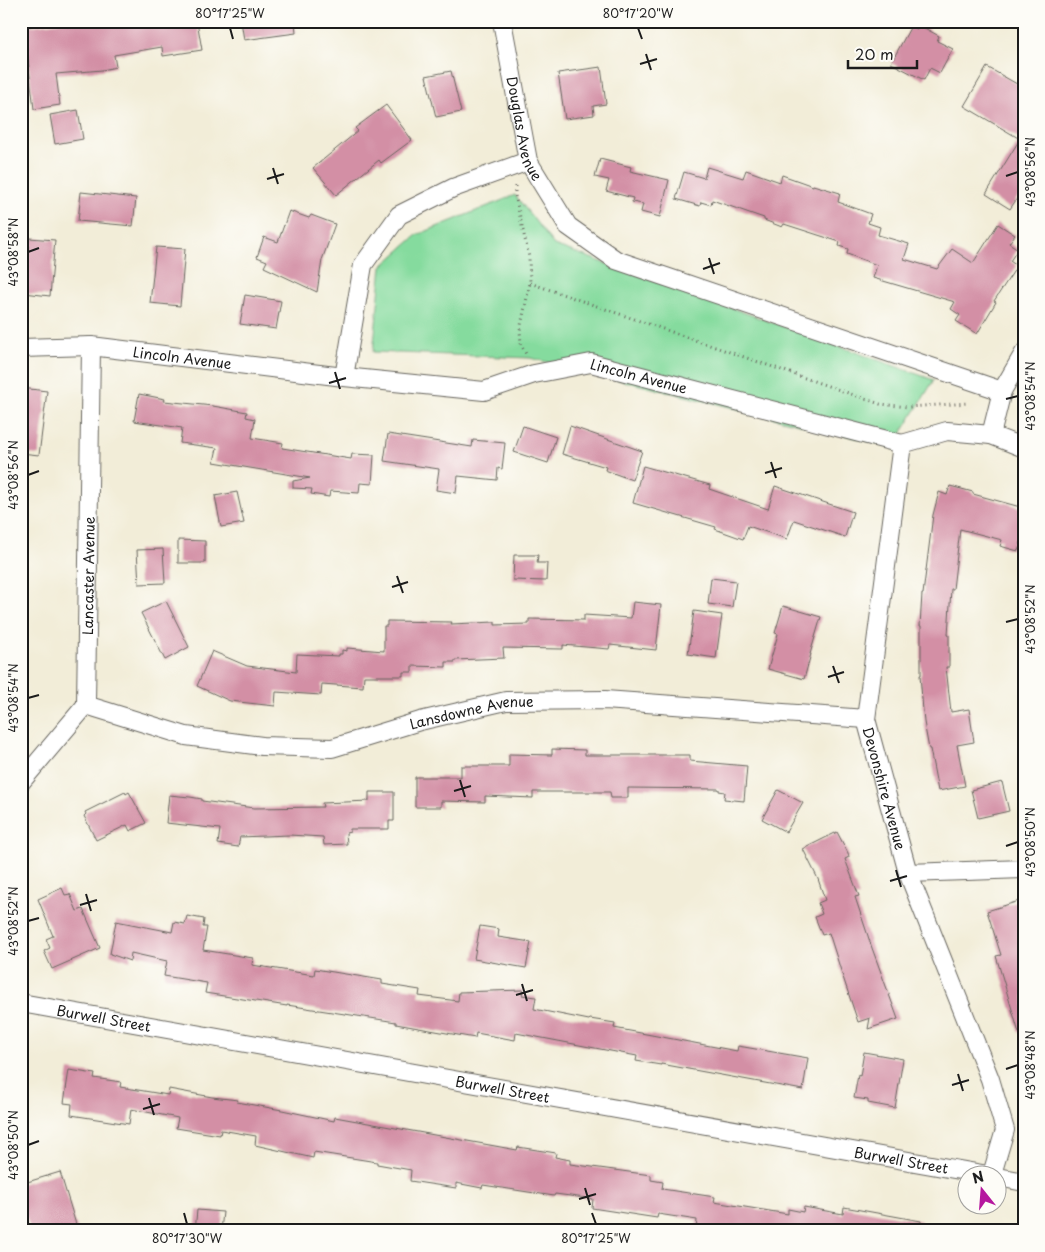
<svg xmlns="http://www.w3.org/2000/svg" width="1045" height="1252" font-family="'Playpen Sans',sans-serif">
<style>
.green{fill:#85db9e;stroke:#507c5d}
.building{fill:#d38fa5}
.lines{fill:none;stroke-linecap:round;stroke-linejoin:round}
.street-casing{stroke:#67655e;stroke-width:20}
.path{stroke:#67655e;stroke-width:3;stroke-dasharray:1 4;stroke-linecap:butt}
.street{stroke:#fff;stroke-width:18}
.ticks{fill:none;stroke:#1c1c1c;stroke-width:2}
.labels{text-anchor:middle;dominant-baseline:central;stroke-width:5;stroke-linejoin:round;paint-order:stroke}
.street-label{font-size:14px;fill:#1c1c1c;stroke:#fdfcf7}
.neatline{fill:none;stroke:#1c1c1c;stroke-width:2}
.ticks-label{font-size:12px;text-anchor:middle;fill:#1c1c1c}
</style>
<rect width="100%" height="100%" fill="#fdfcf7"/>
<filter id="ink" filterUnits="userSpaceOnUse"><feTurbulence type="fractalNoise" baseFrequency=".02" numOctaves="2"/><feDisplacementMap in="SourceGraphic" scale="10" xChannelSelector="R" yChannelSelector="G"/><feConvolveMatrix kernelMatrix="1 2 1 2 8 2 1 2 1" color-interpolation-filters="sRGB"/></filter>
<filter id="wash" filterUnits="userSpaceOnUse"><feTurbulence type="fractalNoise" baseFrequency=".0096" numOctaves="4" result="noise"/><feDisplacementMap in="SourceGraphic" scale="20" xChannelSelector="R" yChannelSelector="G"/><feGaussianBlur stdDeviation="1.12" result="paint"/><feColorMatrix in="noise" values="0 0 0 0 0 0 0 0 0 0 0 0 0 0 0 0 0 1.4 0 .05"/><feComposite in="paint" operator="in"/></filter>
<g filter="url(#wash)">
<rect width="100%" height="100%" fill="#f2edd8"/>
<path class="green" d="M515,195L554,245L934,380L893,447L530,358L373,352L382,266L417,235Z"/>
<g id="blocks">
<path class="building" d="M68,21H197L202,50L163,56L162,47L114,55L116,67L102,70L56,74L60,105L34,109L24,27Z
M241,21H295L296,33L244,40Z
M919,25L939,36L937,41L953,49L940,73L930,68L924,80L891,63L911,26L917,29Z
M601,67L606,104L593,106L594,115L565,119L558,73Z
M987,67L1024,88V188L1010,209L986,194L1020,139L964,106Z
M451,71L461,112L436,117L426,76Z
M386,105L412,140L381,163L379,160L336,195L313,168L358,131L355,128Z
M78,110L83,139L55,144L50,115Z
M600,159L631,167L630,171L669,180L660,217L641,212L643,204L632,202L633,198L606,191L609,180L595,177Z
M707,167L743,178L746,170L780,182L782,175L813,186V185L840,193L838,202L871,214L868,223L880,227L878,235L909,244L904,259L937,269L952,249L973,263L998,224L1015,235L1009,243L1018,249L1010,261L1017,266L994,301L996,302L977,334L956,321L960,315L951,309L955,302L873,278L877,265L847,254L848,249L839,246L840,242L784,224L782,227L764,220V218L712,200L711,205L701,202L700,206L676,199L684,172L704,178Z
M81,192L136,198L133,226L78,221Z
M289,211L309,218L311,215L335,224L322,260L317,292L264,267L267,261L257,257L264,237L278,242Z
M29,238L55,240L50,296L24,293Z
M156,247L185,249L180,306L150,303Z
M245,295L281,301L276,329L240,324Z
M21,388L47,391L39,455L21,453Z
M139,394L165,399L164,401L213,406L247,412L246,417L255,419L252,438L283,443L282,448L351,459L352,454L374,455L372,484L360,483L359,493L330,491L329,497L311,494L312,489L293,488V481L310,478L214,462L217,448L180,443L182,428L134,421Z
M523,426L556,437L548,463L514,452Z
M570,426L642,451L632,480L605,470L606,467L562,454Z
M388,434L472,447L473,440L505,443L502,469L498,468L497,480L458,476L456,493L436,490L439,469L384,461Z
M643,466L710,485L709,489L768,509L775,486L853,512L845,537L794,520L787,539L748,526L743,539L715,529L716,527L633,503Z
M950,486L973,492V494L1024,508V543L1021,542L1018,551L1000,546L1002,540L960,529L953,589H951L948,635H949V667H946L951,712L969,709L974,742L957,745L965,786L938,791L930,749H929L924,722L920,675H921V626H920L922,594H923L933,515L939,492L947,495Z
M237,492L244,523L221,527L215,496Z
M178,540L205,541V563H178Z
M163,549L165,583L139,584L137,550Z
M514,555H538L537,563H547L546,581L513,580Z
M711,578L736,581L732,607L708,604Z
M166,601L189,647L165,660L141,613Z
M633,602L661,605L656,650L610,645L609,649L563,645V649L503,648L504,658L455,660V662H446V667L412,666V672H403V676H364L363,687L322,684L321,695L276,692L275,706L230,701L197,686L212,651L247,666L296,672L297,654L339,656V654H342V650L347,651V648L384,651V626H387V621L452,622L451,624L495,622V625L529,624V619L584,620V615L631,618Z
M783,606L821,617L810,654H811L804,679L768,669L778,634L775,633Z
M694,611L722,615L716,658L688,654Z
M552,749L585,750V755H690V761L747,766L744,801L724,799L725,792L719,791V789L628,788V798H611L610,792H533V798L485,796V802L441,801V807H415V777H461V766H509V754L552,755Z
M1002,782L1009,811L978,818L971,790Z
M778,790L803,803L786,832L762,819Z
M125,792L126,794L129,792L146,823L130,831L127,825L96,840L84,816L86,814L85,812Z
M369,792H394V821H389V829H350V832L346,833L347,844L324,845L323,837L289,835L240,837L238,847L218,844L220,829L166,823L169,795L190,797L202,799V801L254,808L323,807L322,803L369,801Z
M837,832L848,853L849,857L845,859L859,896L855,897L872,948L898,1019L868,1029L870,1018L858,1022L842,974L829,933L822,935L815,917L822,914L818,903L825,900L818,879L803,849Z
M62,888L65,895L70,894L77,911L83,909L100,948L52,969L44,951L50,948L46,939L53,936L38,899Z
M1019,901L1024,915V1033H1019L996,956L1001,955L987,911Z
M187,916L204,919L203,927H207L203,950L253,958L252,965L314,975L315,969L382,980V984L420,990L419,996L458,1001L459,992L523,990L522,995L536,997L534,1009L589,1020L590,1019L615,1023L614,1028L737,1051L738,1046L808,1058L803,1090L661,1064V1065L636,1061L637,1056L516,1033L515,1040L476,1033L475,1038L396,1024V1022L287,1005V1006L205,993L207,983L164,976L167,961L131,953L130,961L110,954L116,921L172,932L174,922L185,924Z
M480,926L499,929L498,937L531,942L526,968L474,959Z
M864,1052L903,1059L895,1108L868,1103V1100L854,1098L858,1075L860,1076Z
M69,1070L95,1074L94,1078L121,1082L120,1087L168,1095L169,1089L212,1097L238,1100L237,1102L282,1110L334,1121L335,1117L517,1150L518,1147L556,1153L555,1157L570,1160V1164L651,1175V1180L663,1182L662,1189L715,1197L714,1202L788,1214V1209L803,1212L804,1207L843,1214L844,1207L921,1221L920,1231H696L697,1220L658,1214L657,1218L592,1208L593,1199L555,1194L554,1196L483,1185L482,1188L456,1183V1188L410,1181L411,1170L377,1164V1162L314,1152L313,1158L255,1145L256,1136L221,1130L220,1135L176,1128L178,1118L131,1109L129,1124L71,1115L72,1104L64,1103Z
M60,1172L78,1231H31L21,1202V1184Z
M197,1210L223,1212L221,1231H195Z"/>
</g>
</g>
<g filter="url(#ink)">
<use href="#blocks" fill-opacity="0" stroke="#67655e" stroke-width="1"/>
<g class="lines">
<defs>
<g id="street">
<path id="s1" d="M502,21L528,161L568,226L616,260L1002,391"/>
<path id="s2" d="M21,348L91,346L344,377L484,391L534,374L591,363L902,444"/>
<path d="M344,377L363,265L399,215L453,188L528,161"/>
<path d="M991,435L1002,391L1024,353"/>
<path id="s3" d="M902,444L866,719L908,873L990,1079L1005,1130L992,1174"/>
<path d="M902,444L947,431L991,435L1024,448"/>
<path id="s4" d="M86,705L186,736L262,746L332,748L420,721L506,701L605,700L866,719"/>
<path id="s5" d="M21,782L86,705L91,346"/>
<path d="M908,873L1024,869"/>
<path id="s6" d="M21,1003L982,1174"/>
<path d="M998,1177L1024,1182"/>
</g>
</defs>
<use href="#street" class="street-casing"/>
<path class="path" d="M515,186V195L529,257L530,283L520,330L521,344L527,356
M530,283L880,404L908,407L969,403"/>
<use href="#street" class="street"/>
</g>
</g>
<path class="ticks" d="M230,28L233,39M638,28L642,39M646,54L651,70M640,64L657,59M273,168L278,184M1006,176L1018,172M267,179L284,174M28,252L39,248M709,258L714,274M703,269L720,263M335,372L340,389M329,383L346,378M1006,399L1018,396M771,462L776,478M765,473L782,468M28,475L39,471M397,576L403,593M392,587L408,582M1006,622L1018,619M833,666L839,683M828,677L844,672M28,698L39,695M460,780L465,797M454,791L471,786M1006,846L1018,842M896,870L901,887M890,881L907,876M86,894L91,911M80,905L97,900M28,921L39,918M522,984L527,1001M516,995L533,990M1006,1069L1018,1065M958,1074L963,1091M952,1085L969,1080M149,1098L154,1115M143,1109L160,1104M28,1145L39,1141M585,1188L590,1205M579,1199L596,1194M184,1213L187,1224M592,1213L596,1224"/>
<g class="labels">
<g class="street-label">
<text stroke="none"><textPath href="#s1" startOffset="110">Douglas Avenue</textPath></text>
<text stroke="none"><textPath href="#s2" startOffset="162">Lincoln Avenue</textPath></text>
<text stroke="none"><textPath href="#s2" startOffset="626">Lincoln Avenue</textPath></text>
<text stroke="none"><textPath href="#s5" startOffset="230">Lancaster Avenue</textPath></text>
<text stroke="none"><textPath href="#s4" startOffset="396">Lansdowne Avenue</textPath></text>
<text stroke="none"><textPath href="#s3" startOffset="349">Devonshire Avenue</textPath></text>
<text stroke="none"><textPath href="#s6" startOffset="84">Burwell Street</textPath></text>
<text stroke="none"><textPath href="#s6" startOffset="489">Burwell Street</textPath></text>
<text stroke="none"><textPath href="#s6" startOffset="894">Burwell Street</textPath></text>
</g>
</g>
<rect width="1045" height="1252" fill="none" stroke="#fdfcf7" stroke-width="55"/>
<g transform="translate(982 1190) rotate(343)"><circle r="24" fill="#fdfcf7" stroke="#a3a29f"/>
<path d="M0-4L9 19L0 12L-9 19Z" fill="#b5179e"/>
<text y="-8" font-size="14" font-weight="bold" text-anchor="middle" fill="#1c1c1c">N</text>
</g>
<path d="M848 60v8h69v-8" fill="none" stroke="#1c1c1c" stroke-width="2.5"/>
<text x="855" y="60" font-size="15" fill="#1c1c1c" stroke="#fdfcf7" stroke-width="4" paint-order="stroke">20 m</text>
<rect x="28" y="28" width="990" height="1196" class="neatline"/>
<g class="ticks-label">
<text x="230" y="18">80°17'25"W</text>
<text x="638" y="18">80°17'20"W</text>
<text transform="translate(1031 172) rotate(-90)" y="4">43°08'56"N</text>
<text transform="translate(14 252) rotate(-90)" y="4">43°08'58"N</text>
<text transform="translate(1031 396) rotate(-90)" y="4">43°08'54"N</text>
<text transform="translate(14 475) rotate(-90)" y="4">43°08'56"N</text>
<text transform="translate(1031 619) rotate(-90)" y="4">43°08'52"N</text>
<text transform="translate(14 698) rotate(-90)" y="4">43°08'54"N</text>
<text transform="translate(1031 842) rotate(-90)" y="4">43°08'50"N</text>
<text transform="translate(14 921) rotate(-90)" y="4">43°08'52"N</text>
<text transform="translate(1031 1065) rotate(-90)" y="4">43°08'48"N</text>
<text transform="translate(14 1145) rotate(-90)" y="4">43°08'50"N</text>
<text x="187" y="1243">80°17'30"W</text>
<text x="596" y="1243">80°17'25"W</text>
</g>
</svg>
